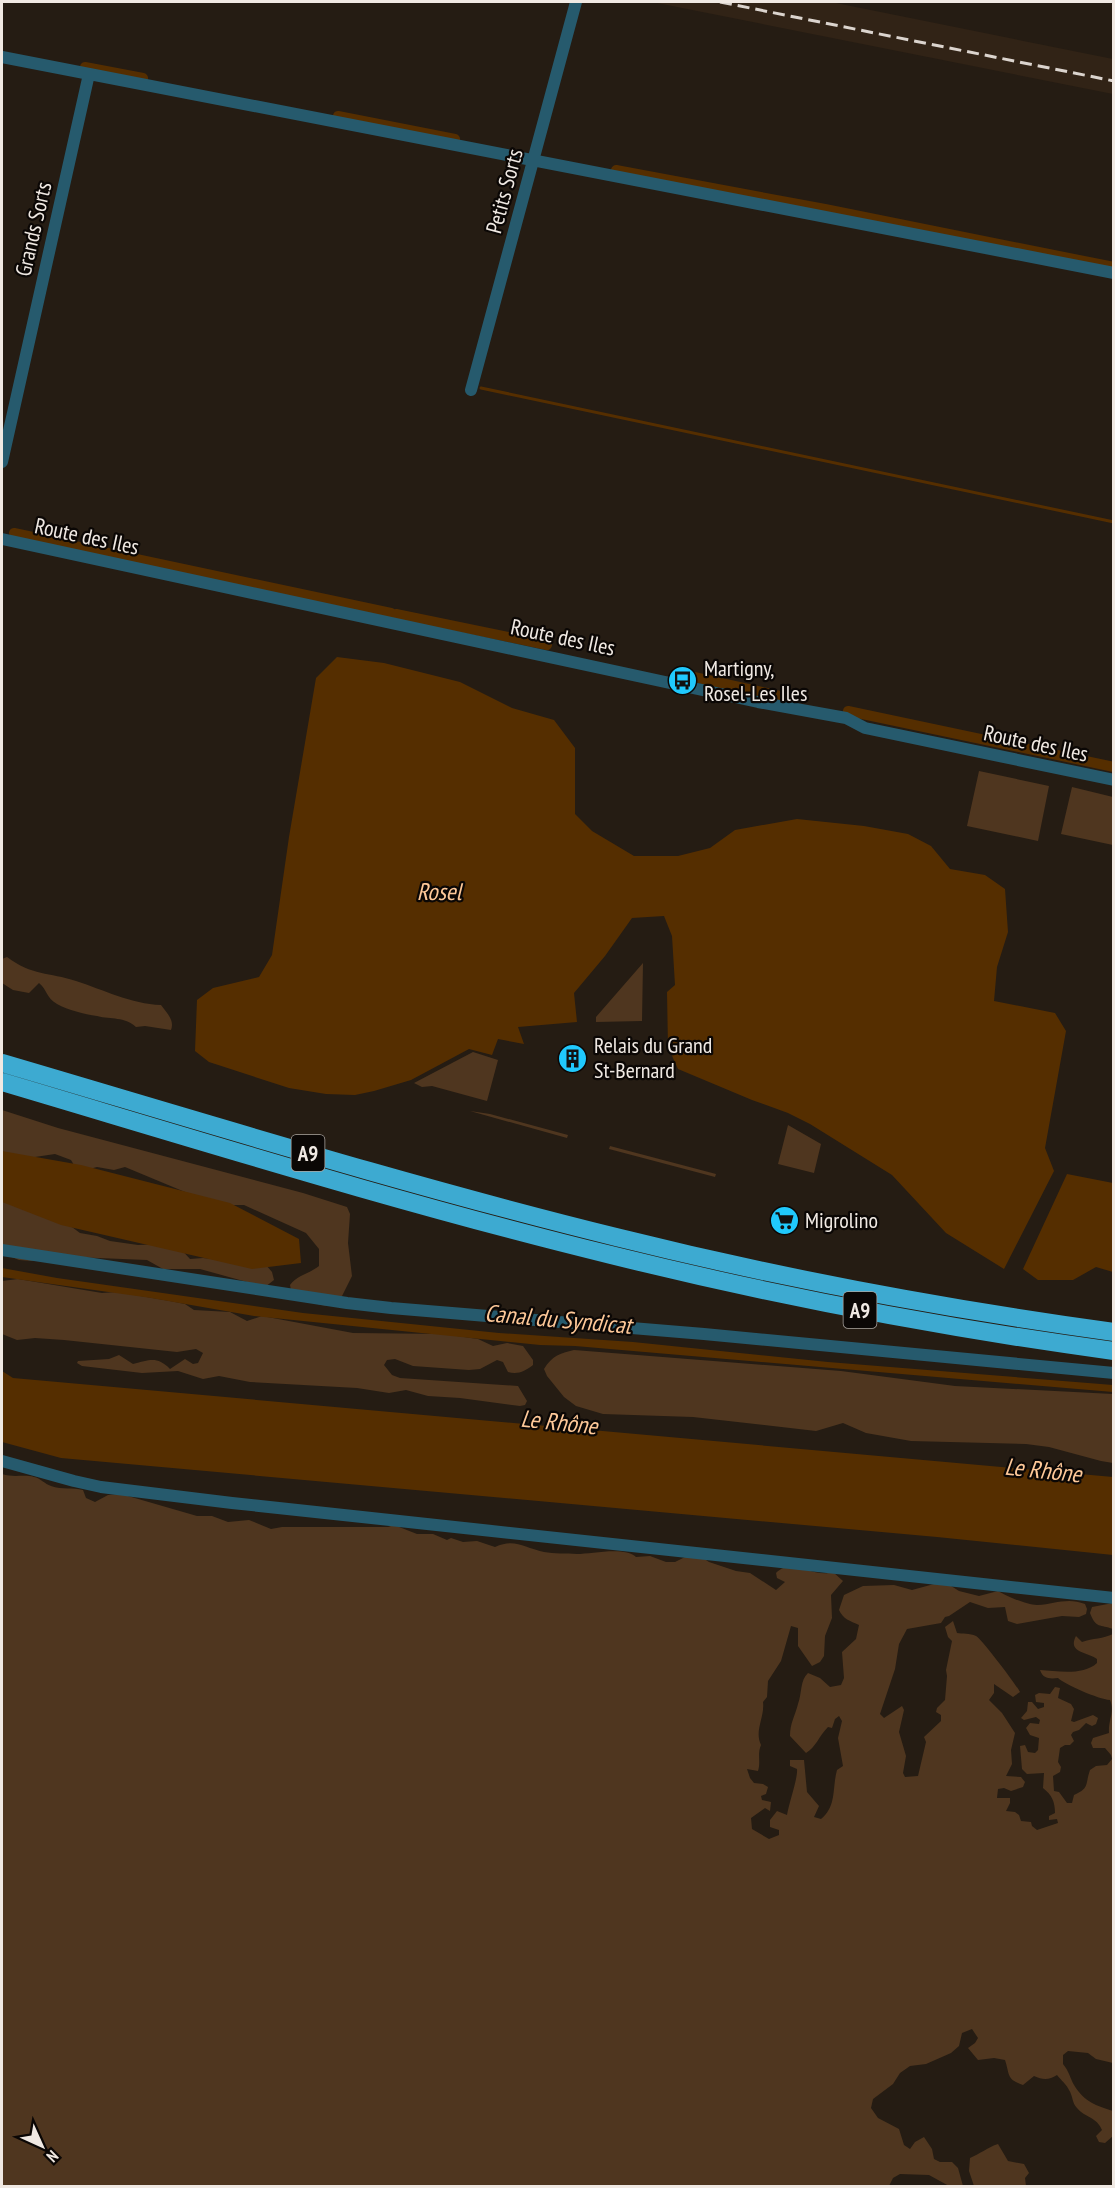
<svg xmlns="http://www.w3.org/2000/svg" width="1115" height="2188" font-family="'PT Sans Narrow',sans-serif">
<style>
.built{fill:#312316}
.green{fill:#4f361f}
.water{fill:#552e00}
.lines{fill:none;stroke-linecap:round;stroke-linejoin:round}
.stream{stroke:#552e00;stroke-width:3}
.canal{stroke:#552e00;stroke-width:10}
.minor{stroke:#265a6d;stroke-width:12}
.highway{stroke:#3daad1;stroke-width:18}
.rail{stroke:#dbd4ce;stroke-width:3;stroke-dasharray:12 6;stroke-linecap:butt}
.labels{text-anchor:middle;dominant-baseline:central;stroke-width:4.5;stroke-linejoin:round;paint-order:stroke}
.shield{fill:#0b0705;stroke:#aba5a0;stroke-width:1.5}
.shield-label{font-size:21px;font-weight:bold;fill:#f0e9e3}
.street-label{font-size:22px;fill:#f0e9e3;stroke:#0b0705}
.poi-label{font-size:22px;fill:#f0e9e3;stroke:#0b0705;text-anchor:start}
.water-label{font-size:24px;font-style:italic;fill:#fec898;stroke:#0b0705}
</style>
<rect width="100%" height="100%" fill="#251c13"/>
<path class="built" d="M652,2H831L1113,59V94Z"/>
<path class="green" d="M979,771L1049,786L1038,841L967,826Z
M1072,787L1113,797V845L1061,834Z
M7,957C32,976 49,972 76,981C104,990 131,1004 161,1005C166,1012 175,1020 171,1030L145,1026L136,1027C124,1016 112,1020 97,1016C84,1014 68,1010 57,1004C46,998 47,989 39,983L29,993L13,990L2,983V959Z
M643,963L642,1021L596,1022V1017Z
M473,1052L498,1060L487,1101L432,1086L422,1087L414,1083Z
M2,1110L58,1128L303,1193L347,1207L350,1214L348,1243L352,1276L342,1296L333,1306C316,1306 304,1300 291,1290L290,1285C297,1275 309,1274 319,1266V1249L306,1233L244,1205H230L197,1197L125,1167L114,1170L97,1167L78,1172L71,1160L55,1154L28,1158L2,1156Z
M470,1111L490,1114L568,1135L567,1138Z
M788,1125L821,1144L814,1173L778,1164Z
M610,1146L716,1174L715,1177L609,1149Z
M2,1195L57,1216L80,1233L97,1236L110,1241L138,1245L166,1244L179,1247L190,1259L203,1258L266,1265L272,1272L274,1280L265,1287L200,1269H163L147,1260L73,1257L32,1261L19,1260L2,1253Z
M18,1279L102,1293L117,1292L170,1301L185,1304L194,1310L230,1312L247,1321L262,1316L353,1333L443,1334L478,1339L493,1346L507,1343L523,1346L533,1360V1365C525,1371 518,1375 508,1372L503,1362L497,1360L480,1369L469,1370L413,1366L395,1359L387,1360L384,1365L392,1375L400,1378L518,1386L527,1401L525,1405L520,1406L460,1398L428,1396L406,1390L389,1393L357,1388L250,1382L219,1376L203,1379L178,1371L142,1373L82,1366L77,1363L78,1361L109,1359L119,1355L133,1364C150,1360 157,1356 170,1369L185,1359L193,1364L198,1363L203,1353L196,1349L177,1352L64,1340L35,1338L17,1340L2,1334V1281Z
M574,1350L841,1371L955,1386L1113,1394V1463L1101,1461L1049,1447L1026,1444L911,1441L866,1433L843,1423L816,1431L693,1417L603,1414L576,1406L564,1397L547,1376L544,1369C552,1356 560,1353 574,1350Z
M2,1474C14,1478 24,1474 34,1477C40,1478 45,1484 51,1486C62,1490 73,1487 83,1490L86,1498L95,1502L108,1495L121,1494L197,1516H212L228,1522L249,1520L271,1529L282,1527H388L394,1525L417,1534H433L447,1540L451,1538L463,1542L477,1541L495,1547C515,1538 524,1548 544,1552C554,1554 566,1553 577,1554C591,1554 625,1546 636,1557L650,1556L666,1562H675L685,1557L700,1556L709,1562L736,1571L750,1573L776,1590L785,1582L777,1578L776,1573C793,1556 812,1579 833,1572L843,1581L831,1595L832,1618L825,1636L824,1656L820,1662L812,1666L798,1646V1628L791,1626L781,1661L768,1681L767,1697L763,1702C765,1717 754,1731 761,1745C757,1754 761,1762 758,1771L747,1769L750,1778L754,1783L763,1784L768,1787L766,1794L761,1796L762,1800L771,1802L770,1811L765,1808L751,1818L752,1829L769,1839L779,1835V1830L770,1827V1820L777,1811L787,1815C789,1803 798,1778 797,1769L790,1766V1760H804L807,1792L819,1806L814,1817L821,1819C837,1806 832,1788 837,1770L843,1766L838,1738L842,1721L839,1716L835,1719L832,1728L828,1727C819,1736 816,1747 806,1753L790,1736C790,1723 795,1716 798,1704C802,1693 800,1680 808,1673L820,1678L830,1687L841,1685L844,1678L842,1652L856,1639L859,1625C850,1621 843,1619 839,1610L844,1595L863,1586L894,1585L912,1590L934,1584H948L959,1591L979,1596L998,1591C1006,1596 1029,1606 1038,1605C1054,1604 1068,1597 1085,1604L1087,1609L1086,1614L1079,1617L1062,1616L1017,1624L1008,1621L1005,1607L988,1608L970,1602L949,1616L945,1617L941,1623L907,1629L899,1644L895,1669L880,1714L884,1718L902,1706L904,1710L899,1732L906,1756L903,1773L905,1777L918,1776L926,1742L924,1737L941,1721V1715L936,1712L937,1708L945,1700L947,1676L946,1670L952,1641L948,1637L945,1627L953,1621L957,1633C962,1634 970,1633 976,1636C981,1638 1017,1686 1020,1692L1013,1697L994,1684V1693L989,1700L1002,1713L1015,1733L1011,1750L1012,1764L1006,1776L1021,1777L1025,1782L1023,1787L1011,1791L1004,1788L998,1789L997,1798H1010V1803L1006,1811L1015,1812L1019,1815L1021,1821L1031,1822L1032,1826L1037,1830L1058,1823L1057,1819L1049,1820V1816L1055,1813C1055,1802 1052,1795 1043,1788L1044,1773L1027,1774L1022,1769L1020,1746L1025,1745L1028,1752L1035,1753L1038,1750L1039,1738L1030,1735L1026,1728L1030,1723L1039,1724L1040,1720L1036,1717L1024,1720L1021,1718L1027,1711L1028,1702H1032L1038,1709L1044,1707V1703L1036,1702L1035,1695L1039,1693L1050,1694L1055,1687L1060,1688L1058,1698L1071,1704L1074,1709L1071,1721L1074,1722L1093,1715L1098,1718L1096,1724L1092,1726L1086,1723L1079,1730L1073,1732L1071,1735L1074,1741L1070,1745H1065L1060,1748L1058,1762L1061,1767L1060,1772L1053,1776L1054,1791L1059,1792L1067,1803H1072L1074,1795C1090,1788 1085,1784 1090,1770L1096,1766L1107,1765L1112,1759L1111,1755L1105,1748H1093L1091,1743L1093,1738L1109,1733C1108,1720 1115,1712 1110,1700C1098,1699 1066,1685 1058,1678C1050,1679 1043,1679 1040,1670C1057,1671 1083,1676 1097,1663V1659C1088,1652 1067,1653 1076,1636L1082,1642C1093,1638 1103,1639 1113,1634V2063L1096,2059L1088,2053L1068,2051L1063,2055V2064C1069,2071 1070,2078 1074,2085C1085,2103 1096,2105 1113,2111V2136L1105,2143L1099,2142L1096,2136L1102,2130C1097,2117 1084,2117 1077,2108C1072,2103 1073,2096 1069,2090C1067,2085 1061,2080 1057,2075C1049,2080 1043,2080 1034,2076L1023,2085C1006,2079 1010,2075 1005,2060L994,2058L978,2060L968,2048L975,2043L978,2038L972,2029L962,2033L959,2046L951,2053L926,2064L910,2066L900,2073L893,2084L873,2099L871,2108L878,2118L899,2129L904,2145L910,2149L915,2142L924,2137L932,2149L934,2159L940,2162H952L958,2168L963,2186H949L929,2175L900,2174L893,2178L889,2186H2Z
M1113,1603V1629C1100,1624 1096,1629 1090,1613L1092,1607Z
M998,2144L1008,2161L1024,2164L1029,2173L1025,2178L1026,2186H974L969,2171L970,2158C980,2154 988,2147 998,2144Z"/>
<path class="water" d="M337,657L384,663L460,682L512,708L554,720L575,748V814L592,831L634,856H678L710,848L735,830L797,819L864,826L908,834L931,846L950,869L985,875L1005,889L1008,932L997,967L994,1001L1055,1013L1066,1031L1045,1148L1054,1171L1004,1269L946,1233L892,1175L810,1124L788,1113L752,1100L678,1069L668,1047L667,992L675,985L672,936L664,916L632,918L605,956L574,993L577,1022L518,1027L524,1044L498,1039L492,1055L469,1049L411,1080L374,1091L355,1095L326,1094L289,1088L209,1062L195,1051L197,1000L213,988L259,977L272,955L289,837L316,678Z
M2,1151L81,1165L230,1203L299,1239L301,1263L252,1269L61,1225L2,1202Z
M1067,1174L1113,1183V1272L1096,1267L1073,1280H1038L1023,1269Z
M2,1268L57,1278L303,1313L499,1333L633,1342L828,1362L1113,1385V1392L575,1346L540,1345L254,1316L151,1298L2,1277Z
M2,1371L13,1378L1113,1477V1555L937,1537L61,1458L2,1442Z"/>
<g class="lines">
<path class="stream" d="M481,388L1114,522"/>
<path class="canal" d="M85,67L143,78
M338,116L455,139
M616,170L825,209L1114,267
M14,533L391,613
M396,614L547,645
M694,677L785,697
M848,711L1114,767"/>
<path class="minor" d="M2,57L1114,273
M471,390L576,2
M2,462L89,74
M2,539L758,702L846,718L865,728L1114,780
M2,1250L347,1303L391,1308L704,1334L1114,1373
M2,1461L74,1481L101,1487L232,1503L1114,1598"/>
<path class="highway" d="M2,1063C206,1123 409,1186 616,1237C780,1278 946,1309 1114,1332
M2,1082C204,1142 406,1205 611,1255C776,1296 944,1328 1114,1351"/>
<path class="rail" d="M720,2L1114,81"/>
</g>
<defs>
<symbol id="bus-disc" viewBox="-11 -11 22 22"><circle r="9.5" fill="#20c9fd" stroke="#0b0705"/><path d="M-5-6H5V4H4V6H2V4H-2V6H-4V4H-5ZM-3.5-4V0h7V-4ZM-3.5 1.2v1.5H-2V1.2ZM2 1.2v1.5H3.5V1.2Z" fill="#111"/></symbol>
<symbol id="building-disc" viewBox="-11 -11 22 22"><circle r="9.5" fill="#20c9fd" stroke="#0b0705"/><path d="M-4-6H4V6H1V3H-1V6H-4ZM-2.5-4.3h1.7v1.8h-1.7ZM.8-4.3h1.7v1.8H.8ZM-2.5-1h1.7V.8h-1.7ZM.8-1h1.7V.8H.8Z" fill="#111"/></symbol>
<symbol id="supermarket-disc" viewBox="-11 -11 22 22"><circle r="9.5" fill="#20c9fd" stroke="#0b0705"/><path d="M-6-5.5h2.5l.6 2H6L4.5 2H-2.5L-4.4-4H-6ZM-1.5 3.2a1.3 1.3 0 1 0 .1 0ZM3 3.2a1.3 1.3 0 1 0 .1 0Z" fill="#111"/></symbol>
</defs>
<g fill-rule="evenodd">
<use href="#bus-disc" x="666" y="664" width="33" height="33"/>
<use href="#building-disc" x="556" y="1042" width="33" height="33"/>
<use href="#supermarket-disc" x="768" y="1204" width="33" height="33"/>
</g>
<g class="labels">
<g class="shield">
<rect x="291.5" y="1135" width="33" height="36" rx="4.5"/>
<rect x="843.5" y="1292" width="33" height="36" rx="4.5"/>
</g>
<g class="shield-label">
<text x="308" y="1153">A9</text>
<text x="860" y="1310">A9</text>
</g>
<g class="street-label">
<text transform="translate(504 191) rotate(-75)">Petits Sorts</text>
<text transform="translate(33 229) rotate(-77)">Grands Sorts</text>
<text transform="translate(87 536) rotate(12)">Route des Iles</text>
<text transform="translate(563 637) rotate(12)">Route des Iles</text>
<text transform="translate(1036 743) rotate(12)">Route des Iles</text>
</g>
<g class="poi-label">
<text x="704" y="668">Martigny,<tspan x="704" dy="25">Rosel-Les Iles</tspan></text>
<text x="594" y="1045">Relais du Grand<tspan x="594" dy="25">St-Bernard</tspan></text>
<text x="805" y="1220">Migrolino</text>
</g>
<g class="water-label">
<text x="439" y="891">Rosel</text>
<text transform="translate(558 1319) rotate(5)">Canal du Syndicat</text>
<text transform="translate(559 1422) rotate(6)">Le Rhône</text>
<text transform="translate(1043 1470) rotate(6)">Le Rhône</text>
</g>
</g>
<rect width="1115" height="2188" fill="none" stroke="#f0e9e3" stroke-width="6"/>
<g transform="translate(42 2146) rotate(135)" stroke="#0b0705" stroke-width="4.5" paint-order="stroke">
<path d="M0-4.5L10 22L0 15L-10 22Z" fill="#f0e9e3"/>
<text y="-9" font-size="16" font-weight="bold" text-anchor="middle" fill="#f0e9e3">N</text>
</g>
</svg>
